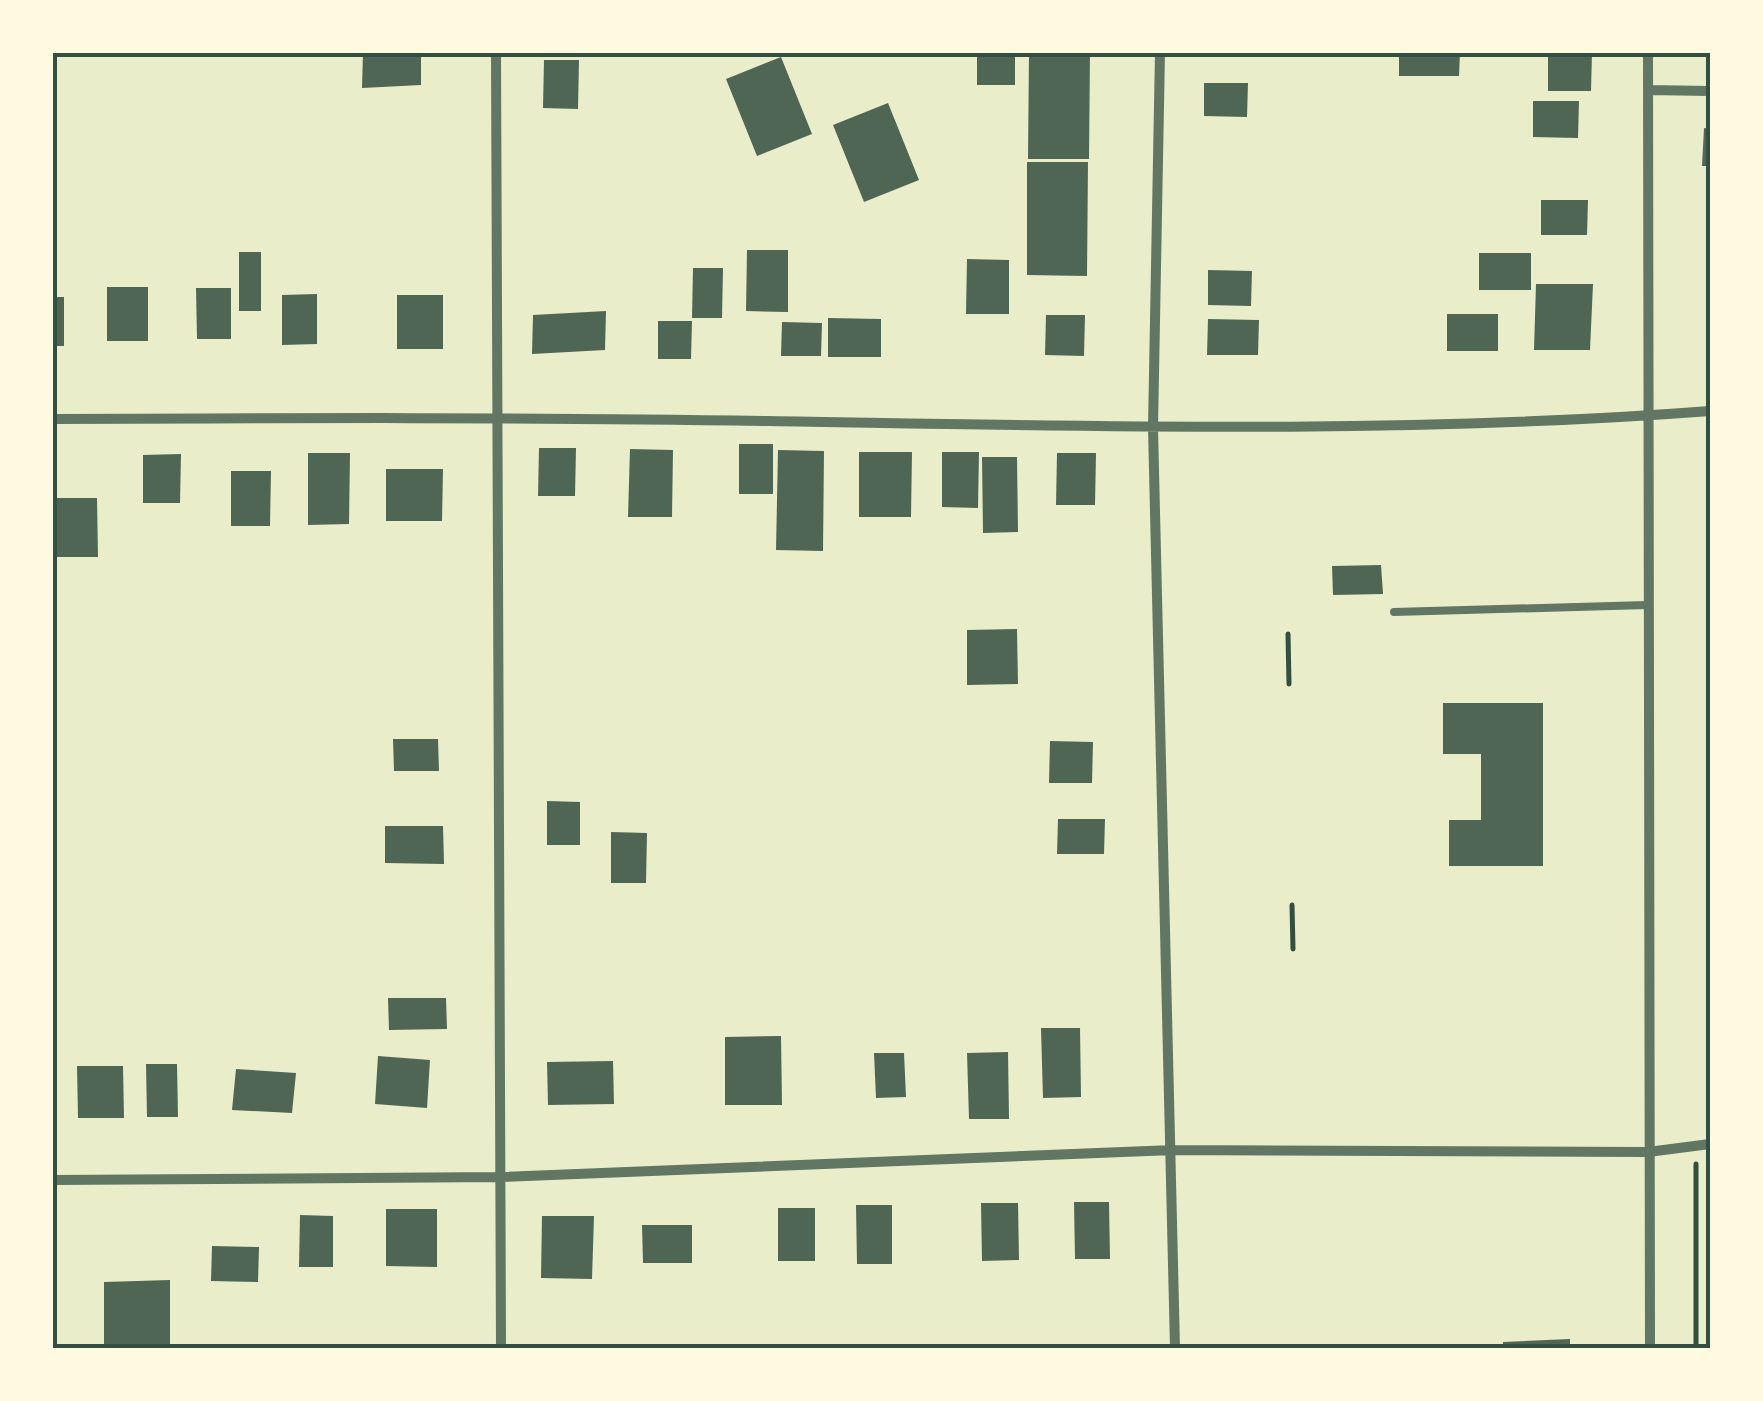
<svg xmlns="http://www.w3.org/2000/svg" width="1763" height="1401" font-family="Ubuntu,sans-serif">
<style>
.building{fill:#4f6655}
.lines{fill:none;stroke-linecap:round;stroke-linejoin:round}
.path{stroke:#344e41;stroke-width:5}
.service{stroke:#617663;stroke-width:8}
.minor{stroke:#617663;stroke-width:10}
.neatline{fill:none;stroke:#344e41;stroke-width:4}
</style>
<rect width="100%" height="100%" fill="#e9edc9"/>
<path class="building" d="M363,52H421V85L362,88Z
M977,52H1015V85H977Z
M1029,52H1090L1089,159H1028Z
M1399,52H1460L1459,76H1399Z
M1548,52H1592L1591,91H1548Z
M781,57L812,134L757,156L726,79Z
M544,60H579L578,109L543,108Z
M1204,83H1248L1247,117L1204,116Z
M1533,101H1579L1578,138L1533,137Z
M888,103L919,180L864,202L833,125Z
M1704,128L1710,129V166H1702Z
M1027,162H1088L1087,276L1027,275Z
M1541,200H1588L1587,235H1541Z
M747,250H788V312L746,311Z
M239,252H261V311H239Z
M1479,253H1531V290H1479Z
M967,259L1009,260V314H966Z
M693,268H723L722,318H692Z
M1208,270L1252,271L1251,306L1208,305Z
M1536,284H1593L1590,350H1534Z
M107,287H148V341H107Z
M196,288H231V339H197Z
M317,294V344L282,345V295Z
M397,295H443V349H397Z
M52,297H64V346H52Z
M606,311L605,350L532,354L533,315Z
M1447,314H1498V351H1447Z
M1046,315H1085L1084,356L1045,355Z
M828,318L881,319V357H828Z
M1208,319L1259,320L1258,355H1207Z
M658,321H692L691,359H658Z
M782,322L822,323L821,356H781Z
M739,444H773V494H739Z
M539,448H576L575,496H538Z
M630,449L673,450L672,517H628Z
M778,450L824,451L823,551L776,550Z
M859,452H912L911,517H859Z
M942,452H979L978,508L942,507Z
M308,453H350L349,524L308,525Z
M1057,453H1096L1095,505H1056Z
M181,454L180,503H143V455Z
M982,457H1017L1018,532L983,533Z
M386,469H443L442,521H386Z
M231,471H271L270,526H231Z
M52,498H97L98,557H52Z
M1707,558H1710V613H1707Z
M1381,565L1383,594L1333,595L1332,566Z
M1017,629L1018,684L967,685V630Z
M1443,703H1543V866H1449V820H1481V754H1443Z
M393,739H438L439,771H394Z
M1050,741L1093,742L1092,783H1049Z
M547,801L580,802V845H547Z
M1058,819H1105L1104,854H1057Z
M385,826H443L444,864L385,863Z
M611,832L647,833L646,883H611Z
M1707,849H1710V885H1706Z
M388,998H446L447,1029L389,1030Z
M1041,1028H1080L1081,1097L1043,1098Z
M781,1036L782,1105H725V1037Z
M1008,1052L1009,1119H969L967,1053Z
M874,1053H904L906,1097L876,1098Z
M378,1056L430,1060L427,1108L375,1104Z
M613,1061L614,1104L548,1105L547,1062Z
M146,1064H177L178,1117H147Z
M77,1066H123L124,1118H78Z
M236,1069L296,1073L292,1113L232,1110Z
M1074,1202H1109L1110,1259H1075Z
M981,1203H1018L1019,1260L982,1261Z
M856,1205H892V1264H857Z
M778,1208H815V1261H778Z
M386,1209H437V1267L386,1266Z
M300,1215L333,1216V1267H299Z
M542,1216H594L592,1279L541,1278Z
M642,1225H692V1263H643Z
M212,1246L259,1247L258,1282L211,1281Z
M170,1280V1348H104V1282Z
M1570,1339V1348H1503V1342Z"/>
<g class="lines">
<path class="path" d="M1288,634L1289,684
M1292,905L1293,949
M1696,1348V1164"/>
<path class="service" d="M1394,612L1647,605"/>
<path class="minor" d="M496,52L501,1348
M1160,52L1153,428L1175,1348
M1648,52L1650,1348
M1648,90L1710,91
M52,419C291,418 530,417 769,421C1082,426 1398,435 1710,411
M52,1180L501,1177L1173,1150L1648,1152L1710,1144"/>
</g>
<rect width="1763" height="1401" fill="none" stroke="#fefae0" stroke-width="110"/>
<rect x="55" y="55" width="1653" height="1291" class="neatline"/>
</svg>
